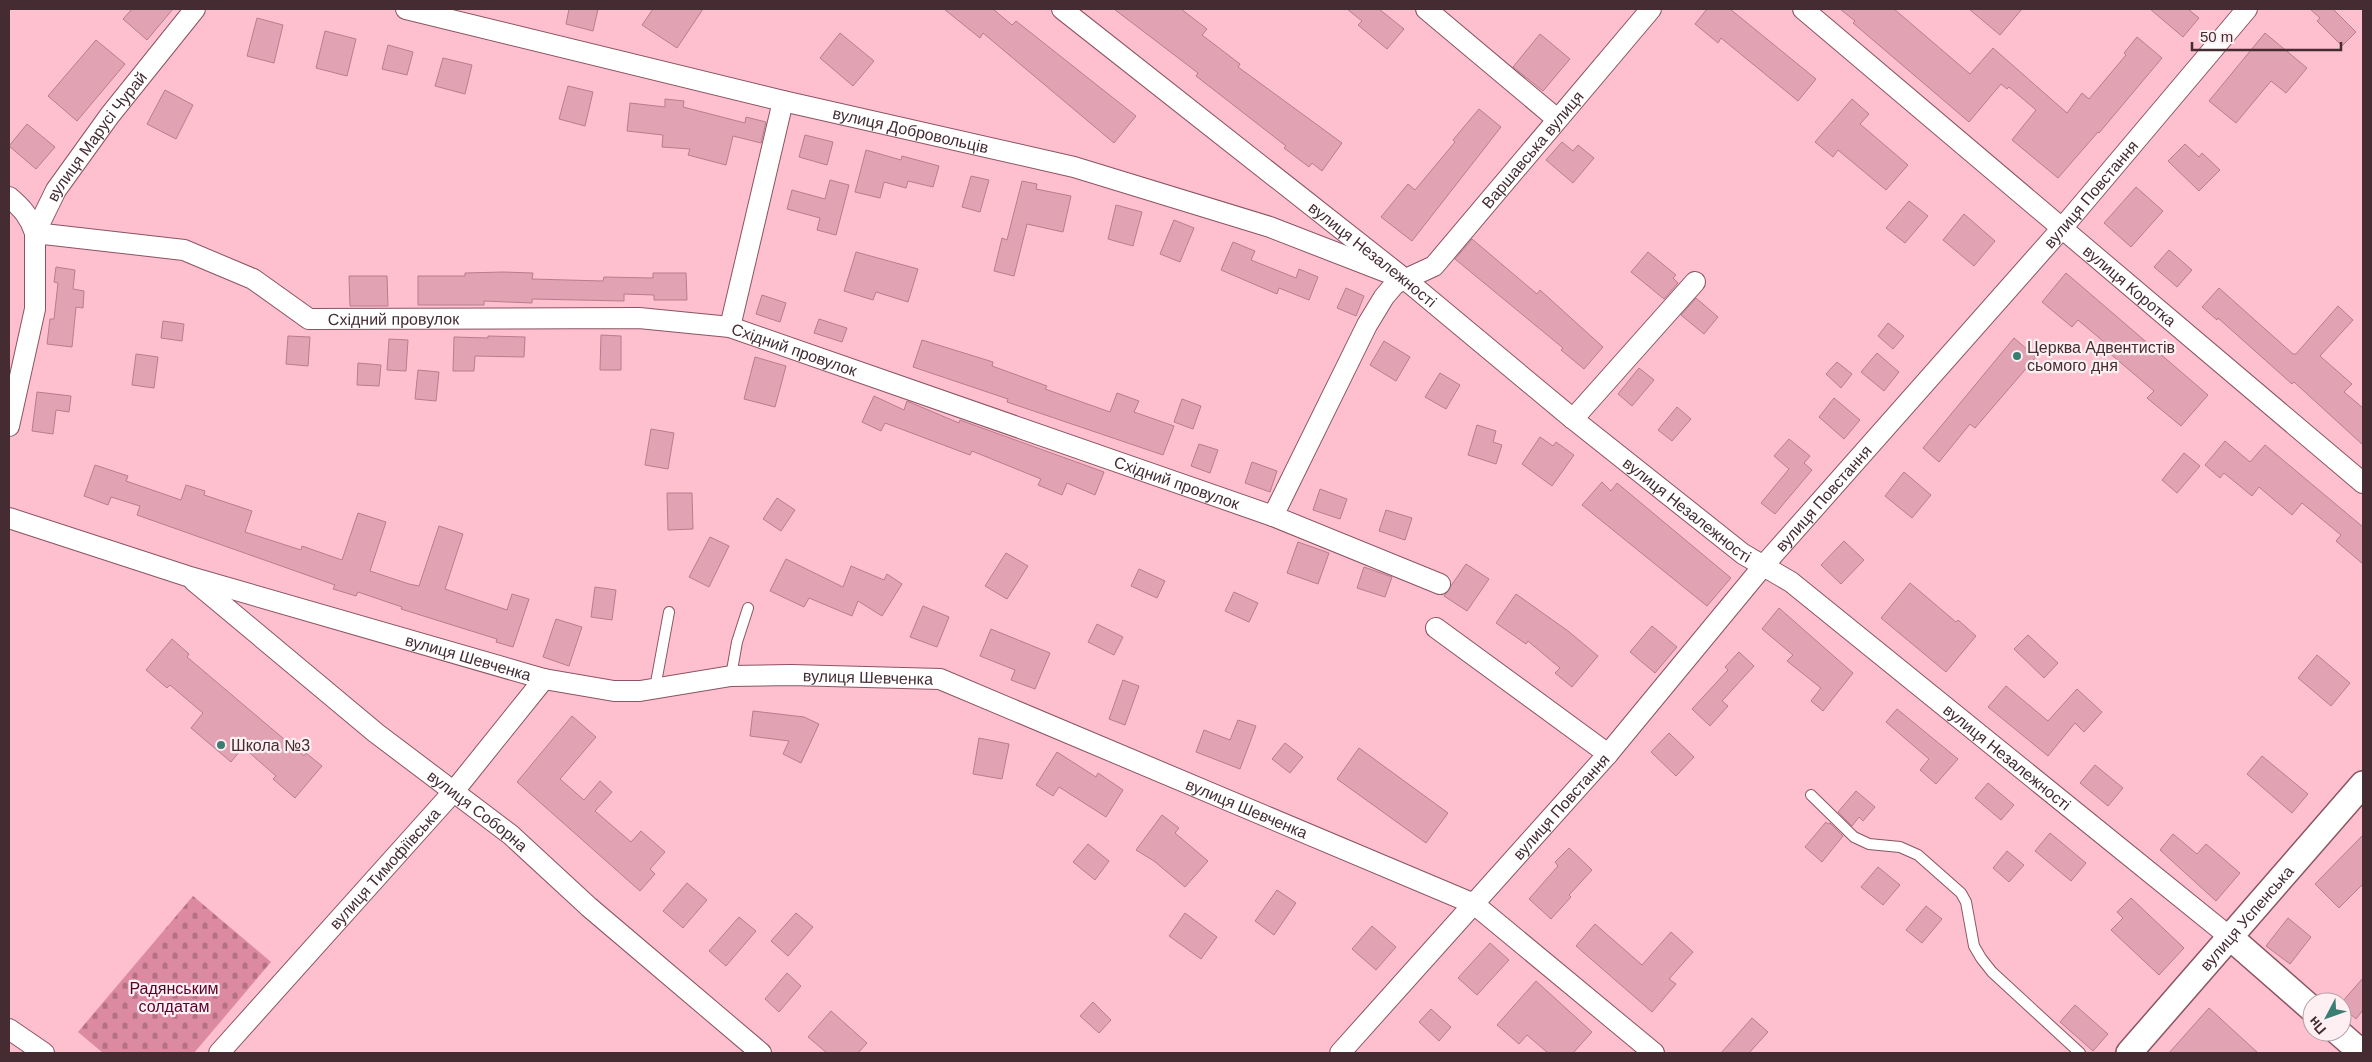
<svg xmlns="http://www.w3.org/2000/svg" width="2372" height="1062" font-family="Arial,sans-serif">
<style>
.cemetery{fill:url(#cemetery-stones)}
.building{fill:#e1a3b3;stroke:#b87d8d}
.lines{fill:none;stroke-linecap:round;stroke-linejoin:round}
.service-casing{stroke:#8a5463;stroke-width:12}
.minor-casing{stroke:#8a5463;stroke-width:22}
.tertiary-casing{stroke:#8a5463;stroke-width:28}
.service{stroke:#fff;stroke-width:10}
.minor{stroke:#fff;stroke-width:20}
.tertiary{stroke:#fff;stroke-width:25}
.poi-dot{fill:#397e73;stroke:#fdeff2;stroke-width:2}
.labels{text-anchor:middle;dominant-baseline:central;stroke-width:4.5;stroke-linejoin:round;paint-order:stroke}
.street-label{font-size:16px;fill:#442c32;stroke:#fdeff2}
.poi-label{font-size:16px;fill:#442c32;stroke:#fdeff2;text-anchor:start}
.park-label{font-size:16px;fill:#5c002a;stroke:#fdeff2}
</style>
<defs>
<pattern id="cemetery-stones" width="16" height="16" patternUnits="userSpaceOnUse" patternTransform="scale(1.25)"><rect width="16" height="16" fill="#dc8aa1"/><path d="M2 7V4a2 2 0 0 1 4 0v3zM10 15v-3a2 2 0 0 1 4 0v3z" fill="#b47184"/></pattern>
</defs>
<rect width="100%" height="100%" fill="#febfcf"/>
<path class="cemetery" d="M193,896L271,962L194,1053H103L78,1032Z"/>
<path class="building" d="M132,9H173L147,40L123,19Z
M569,9H598L593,31L566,24Z
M653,9H703L677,48L642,25Z
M944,9H993L1012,25L1016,21L1136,116L1114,143L983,33L980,38Z
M1114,9H1181L1207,29L1202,35L1240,64L1238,67L1342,143L1322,171L1312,163L1309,167L1284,148L1286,146L1196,76L1198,73Z
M1347,9H1379L1404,29L1387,49L1358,25L1362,21Z
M1707,9H1730L1816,79L1798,101L1721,38L1718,43L1695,24Z
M1840,9H1894L1970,74L1993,48L2067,113L2082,93L2089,99L2126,55L2124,53L2137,37L2162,58L2099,133L2098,132L2058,178L2012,140L2036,110L2009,87L2007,89L2001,84L1969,122L1853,23L1855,21Z
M1969,9H2022L2000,35Z
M2150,9H2188L2199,18L2183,37Z
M2310,9H2333L2356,32L2342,46L2317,21L2320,18Z
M257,18L283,25L274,63L247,56Z
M325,31L356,39L347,76L316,68Z
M840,33L874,61L853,86L820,58Z
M2265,33L2307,68L2286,93L2271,81L2236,123L2209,101Z
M1540,34L1570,59L1543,91L1513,67Z
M96,40L125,64L77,121L48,96Z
M388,45L413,52L407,75L382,69Z
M443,58L472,65L465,94L435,86Z
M568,86L593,92L585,126L559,119Z
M165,90L193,105L176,139L147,124Z
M665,99L684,101L683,107L745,123L746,117L766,122L761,143L733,136L726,165L688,155L690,149L662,147L663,135L627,131L630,103L665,107Z
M1852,99L1869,114L1860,124L1908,165L1886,190L1838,150L1833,157L1815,142Z
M1479,109L1501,127L1412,241L1381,217L1408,184L1415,190L1455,142L1453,140Z
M27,124L55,147L36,169L9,146Z
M805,135L833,142L827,165L799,157Z
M1562,142L1573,151L1578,145L1594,158L1573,183L1546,160Z
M2185,144L2199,157L2202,153L2220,170L2199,191L2168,161Z
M866,150L901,160L902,156L939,166L933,187L908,181L906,188L884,182L880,198L855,192Z
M971,176L989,180L980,212L962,207Z
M830,180L849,185L836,235L817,230L820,218L787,209L792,190L825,199Z
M1022,181L1037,184L1036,189L1071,196L1063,232L1027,224L1014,276L994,271L1002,238L1007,240Z
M2136,187L2163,211L2131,247L2104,223Z
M1909,201L1928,216L1905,243L1886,228Z
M1116,205L1142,212L1133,246L1108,239Z
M1964,214L1995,241L1974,266L1943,240Z
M1174,220L1194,228L1180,262L1160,254Z
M1472,239L1537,294L1540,290L1603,347L1584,369L1561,350L1563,348L1455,259Z
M1233,242L1255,251L1251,260L1296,278L1299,269L1318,277L1309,300L1279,288L1277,294L1221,270Z
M2169,250L2192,270L2177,287L2154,267Z
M856,252L918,269L908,302L876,292L873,300L844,291Z
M1648,252L1676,275L1673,278L1678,283L1664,299L1631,272Z
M56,267L75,270L73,289L84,291L83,308L76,307L72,347L47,344L50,319H54L58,283L54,282Z
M503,272L533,273L532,279L603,281L604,277L653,278V273H686L687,300H654V295L624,294V301L532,299V303L484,301V305H418V276H465V273Z
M2066,273L2208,395L2181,426L2147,398L2154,391L2107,351L2110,347L2078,320L2072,327L2042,302Z
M349,276H387L388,306H350Z
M1346,288L1364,296L1356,316L1337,308Z
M2219,288L2293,354H2296L2338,306L2353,320L2320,356L2352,384L2344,392L2363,408V445L2294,382L2292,384L2218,318L2217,320L2202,307Z
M762,295L786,303L780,322L756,314Z
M1696,298L1718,317L1704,334L1681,315Z
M819,319L847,328L842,342L814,333Z
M163,321L184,324L182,341L161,338Z
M1888,323L1904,336L1893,349L1878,336Z
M601,335L621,336V370H600Z
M288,336L310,337L308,366L286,364Z
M488,336L525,337L524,357L475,356L474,371H453L454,337L488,338Z
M2014,338L2036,357L1975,428L1970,424L1939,462L1923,448Z
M389,339L408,340L406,371L387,370Z
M922,340L993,362L992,366L1047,386L1045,389L1110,412L1117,393L1139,401L1134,412L1174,426L1163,455L1007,402L1008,399L913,367Z
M1384,341L1410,357L1396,381L1370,365Z
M1877,353L1899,372L1884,391L1861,372Z
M136,354L158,357L154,388L132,385Z
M755,357L786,366L775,407L744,399Z
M1837,362L1852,374L1841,388L1826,374Z
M358,363L381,365L379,386L357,385Z
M1639,368L1654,380L1632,406L1618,394Z
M418,370L439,372L436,401L415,399Z
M1440,373L1460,385L1446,409L1425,397Z
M37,392L71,396L69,412L56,410L53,434L32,431Z
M874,396L904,410L907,401L959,423L960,420L1104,472L1095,495L1067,483L1062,495L1038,485L1041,479L972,451L970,455L885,423L881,431L862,422Z
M1834,398L1860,420L1844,439L1819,417Z
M1182,399L1201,406L1193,429L1174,422Z
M1677,407L1691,419L1672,441L1658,430Z
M1477,425L1496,431L1493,442L1502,445L1496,464L1468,455Z
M651,429L674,433L668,469L645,465Z
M1540,437L1553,446L1556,442L1574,455L1552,486L1522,464Z
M1789,439L1810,456L1804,463L1812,470L1775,514L1761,503L1789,469L1774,456Z
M2225,441L2250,462L2265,445L2363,527V564L2336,541L2341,535L2302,503L2292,515L2259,487L2252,496L2224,473L2220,478L2205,465Z
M1199,444L1218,450L1210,473L1191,466Z
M2184,453L2200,466L2177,493L2162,480Z
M1252,462L1277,471L1270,492L1245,483Z
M95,465L128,476L126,481L181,500L186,485L205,491L204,495L252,511L245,532L301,550L302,546L342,560L358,513L386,522L370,571L409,584L419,586L439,526L463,534L445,589L507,610L512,594L529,599L513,647L496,642L497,639L401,609L402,607L358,592L356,596L333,589L335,585L137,515L140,506L111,497L108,505L84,496Z
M1904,472L1931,495L1912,518L1885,496Z
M1602,482L1611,491L1617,483L1731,578L1707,606L1582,505Z
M1320,489L1347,499L1340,519L1313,510Z
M667,493H692L693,529L668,530Z
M777,498L795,510L781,531L763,519Z
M1386,510L1412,518L1405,540L1379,531Z
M710,537L729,546L709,587L689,577Z
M1844,541L1864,560L1841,584L1821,565Z
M1298,542L1329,553L1318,584L1287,573Z
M1006,553L1028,566L1007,599L985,586Z
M786,559L843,587L851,566L884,580L887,574L902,584L882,616L858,601L852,616L809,598L804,607L770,591Z
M1466,564L1489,579L1467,611L1444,596Z
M1364,567L1392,577L1385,597L1357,588Z
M1139,569L1165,581L1157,598L1131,586Z
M1910,583L1956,622L1958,620L1976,636L1946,672L1881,618Z
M595,587L616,590L612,620L591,617Z
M1234,592L1258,603L1249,622L1225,611Z
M1516,594L1568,631L1598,656L1572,687L1555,673L1560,668L1528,641L1526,644L1496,623Z
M923,606L949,617L937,647L910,637Z
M1779,608L1853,673L1823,711L1811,701L1821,688L1787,661L1793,655L1762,629Z
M556,619L582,627L569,666L543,657Z
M1097,624L1123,637L1114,655L1088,642Z
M1652,626L1677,647L1655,673L1630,652Z
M991,629L1050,653L1035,689L1011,680L1015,670L980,656Z
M2028,635L2058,663L2044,678L2014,649Z
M172,639L189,654L187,657L304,756L306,753L322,766L295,798L273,779L276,776L243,747L231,762L191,728L203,713L170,685L167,688L146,670Z
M1739,652L1754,666L1722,701L1728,706L1710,726L1692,709L1728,670L1725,667Z
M2317,655L2350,683L2331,706L2298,678Z
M1123,680L1139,686L1125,725L1109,719Z
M2006,686L2048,721L2077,689L2102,712L2084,732L2075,723L2048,756L1988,707Z
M1897,709L1958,759L1936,784L1920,770L1929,759L1886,722Z
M753,711L804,717L819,724L801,763L783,754L789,741L750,736Z
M572,716L596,737L560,779L584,800L600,781L612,792L595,811L631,842L641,831L665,852L650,869L655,874L640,891L517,782Z
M1238,720L1256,726L1240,769L1196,752L1204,730L1230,740Z
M1669,733L1694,757L1676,776L1651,752Z
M979,738L1009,744L1002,779L973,774Z
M1285,743L1303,757L1290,773L1272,759Z
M1359,748L1448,813L1426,843L1337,779Z
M1057,752L1096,777L1098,773L1123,790L1106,817L1059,787L1053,796L1036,785Z
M2262,756L2308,794L2292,813L2247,774Z
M2095,765L2123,788L2108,806L2080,783Z
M1988,783L2014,805L2001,820L1975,798Z
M1856,791L1875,807L1863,821L1859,817L1852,826L1838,812Z
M1162,815L1179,828L1175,833L1208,861L1185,887L1154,861L1136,850Z
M1826,822L1828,824L1830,823L1843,836L1822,862L1805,847Z
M2050,833L2086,863L2071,881L2035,851Z
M2173,834L2197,854L2206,844L2240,873L2216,901L2160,850Z
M2363,835V884L2339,908L2315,884Z
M1088,844L1109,861L1095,880L1073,862Z
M1569,848L1592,870L1569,895L1571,897L1551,919L1529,899L1558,866L1555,862Z
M2007,851L2024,865L2009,882L1993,868Z
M1878,867L1900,885L1883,905L1861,887Z
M687,883L707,900L683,928L663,911Z
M1277,890L1296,903L1274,935L1255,921Z
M2131,898L2184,948L2159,975L2111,930L2123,918L2117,912Z
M1926,906L1942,919L1922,943L1906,930Z
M796,913L813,927L788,956L771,941Z
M1185,913L1217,937L1201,959L1169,936Z
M739,917L756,931L726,966L709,951Z
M2288,918L2311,937L2290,964L2266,946Z
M1595,924L1642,965L1671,932L1693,952L1669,979L1676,984L1652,1012L1576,946Z
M1372,926L1396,947L1376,970L1352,949Z
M1490,943L1509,960L1477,995L1458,978Z
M787,973L801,986L779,1012L765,999Z
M2363,978V1010L2356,1019L2342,1007V1002Z
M1536,981L1592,1032L1573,1053H1548L1527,1035L1519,1044L1497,1025Z
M1093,1002L1111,1020L1099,1033L1080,1016Z
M2075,1005L2108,1034L2093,1051L2060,1022Z
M2209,1008L2258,1053H2169Z
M1431,1009L1451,1027L1439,1041L1419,1022Z
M831,1011L867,1043L858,1053H827L808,1037Z
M1752,1018L1768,1032L1749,1053H1721Z"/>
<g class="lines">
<defs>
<path id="service" d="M731,676L737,642L748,608
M655,688L669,612
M1811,795L1854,837L1869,844L1900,847L1918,855L1961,893L1966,902L1974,946L1981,958L1992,972L2080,1053"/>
<g id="minor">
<path id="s1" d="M406,9L783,101L1074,167L1270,227L1386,272"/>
<path id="s2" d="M1062,9L1406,280L1573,419L1743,554L1791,582L2231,938"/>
<path d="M1426,9L1557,119"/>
<path id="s3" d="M1803,9L2363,483"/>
<path id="s4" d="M9,197C22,208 30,217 35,233L56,190L110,115L195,9"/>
<path d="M730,327L783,101"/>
<path d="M1573,419L1695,282"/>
<path id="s5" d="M9,426L35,309V233L184,250L253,279L309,319L639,318L730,327L1273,516L1367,325L1384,297L1395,284L1434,266L1651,9"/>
<path d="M1273,516L1440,584"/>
<path id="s6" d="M9,518L187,576L544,679L614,691H640L731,676L791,675L940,679L1474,904L1654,1053"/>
<path id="s7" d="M194,581L376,733L511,835L589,907L761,1053"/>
<path d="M1436,628L1608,754"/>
<path d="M9,1029L44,1053"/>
<path id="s8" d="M219,1053L454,791L544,679"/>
<path id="s9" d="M1340,1053L1608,754L1764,565L2063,227L2247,9"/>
</g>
<g id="tertiary">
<path d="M2231,938L2312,1009"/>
<path d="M2338,1032L2362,1053"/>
<path id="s10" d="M2129,1053L2363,784"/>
</g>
</defs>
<use href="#service" class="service-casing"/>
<use href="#minor" class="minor-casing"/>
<use href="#tertiary" class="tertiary-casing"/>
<use href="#service" class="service"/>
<use href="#minor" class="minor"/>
<use href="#tertiary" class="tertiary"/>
</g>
<g class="poi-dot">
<circle cx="2017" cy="356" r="5"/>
<circle cx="221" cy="745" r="5"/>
</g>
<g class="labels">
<g class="street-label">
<text stroke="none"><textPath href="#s1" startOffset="519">вулиця Добровольців</textPath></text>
<text stroke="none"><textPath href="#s4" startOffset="160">вулиця Марусі Чурай</textPath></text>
<text stroke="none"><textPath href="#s5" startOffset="1944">Варшавська вулиця</textPath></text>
<text stroke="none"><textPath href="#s9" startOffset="1141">вулиця Повстання</textPath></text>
<text stroke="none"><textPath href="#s2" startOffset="396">вулиця Незалежності</textPath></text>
<text stroke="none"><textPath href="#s3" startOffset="428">вулиця Коротка</textPath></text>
<text stroke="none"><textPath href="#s5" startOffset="574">Східний провулок</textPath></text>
<text stroke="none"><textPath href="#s5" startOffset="979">Східний провулок</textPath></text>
<text stroke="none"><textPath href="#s5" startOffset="1384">Східний провулок</textPath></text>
<text stroke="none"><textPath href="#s9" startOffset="736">вулиця Повстання</textPath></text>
<text stroke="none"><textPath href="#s2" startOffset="801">вулиця Незалежності</textPath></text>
<text stroke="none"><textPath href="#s6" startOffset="480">вулиця Шевченка</textPath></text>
<text stroke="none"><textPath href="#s6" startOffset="885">вулиця Шевченка</textPath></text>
<text stroke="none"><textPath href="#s2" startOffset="1206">вулиця Незалежності</textPath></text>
<text stroke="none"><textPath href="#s9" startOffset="331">вулиця Повстання</textPath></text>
<text stroke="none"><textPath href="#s6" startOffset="1290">вулиця Шевченка</textPath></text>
<text stroke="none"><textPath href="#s7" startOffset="365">вулиця Соборна</textPath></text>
<text stroke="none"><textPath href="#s8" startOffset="248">вулиця Тимофіївська</textPath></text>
<text stroke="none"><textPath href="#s10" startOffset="179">вулиця Успенська</textPath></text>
</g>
<g class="poi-label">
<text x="2027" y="347">Церква Адвентистів<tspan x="2027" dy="18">сьомого дня</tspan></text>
<text x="231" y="745">Школа №3</text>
</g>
<g class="park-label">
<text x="174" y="988">Радянським<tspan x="174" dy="18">солдатам</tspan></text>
</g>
</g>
<rect width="2372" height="1062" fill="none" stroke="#442c32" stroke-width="20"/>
<g transform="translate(2327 1017) rotate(229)"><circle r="24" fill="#fdeff2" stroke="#b3a1a5"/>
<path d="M0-4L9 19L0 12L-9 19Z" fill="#397e73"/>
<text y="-8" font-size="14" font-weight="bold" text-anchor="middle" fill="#442c32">Пн</text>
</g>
<path d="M2192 42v8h149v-8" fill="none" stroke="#442c32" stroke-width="2.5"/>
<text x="2200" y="42" font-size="15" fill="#442c32" stroke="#fdeff2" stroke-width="4" paint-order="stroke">50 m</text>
</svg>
